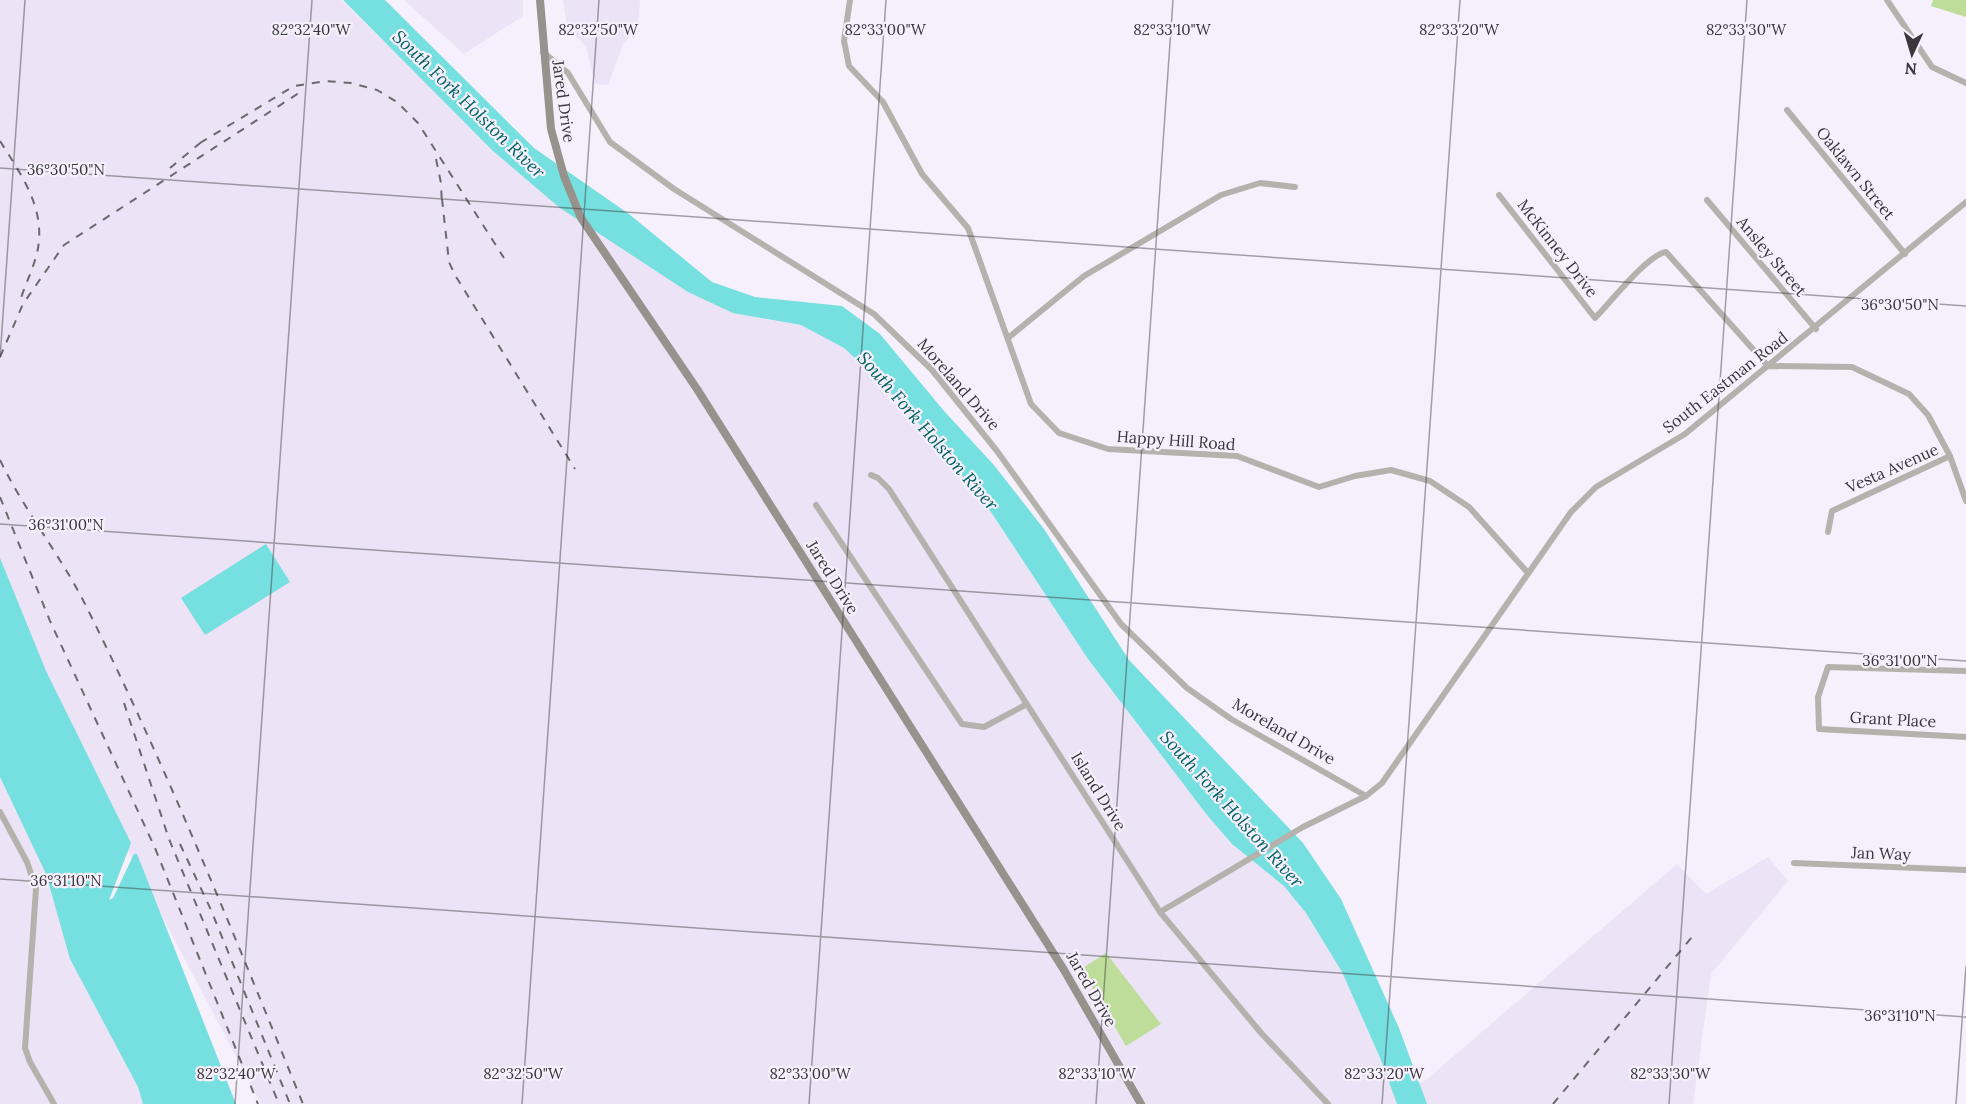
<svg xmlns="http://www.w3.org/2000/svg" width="1966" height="1104" font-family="Lora,serif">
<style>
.built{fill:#ece3f6}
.green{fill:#bedc9a}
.water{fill:#76dfdf}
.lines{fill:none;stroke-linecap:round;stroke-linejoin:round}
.street{stroke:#b5b2ad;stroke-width:6}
.secondary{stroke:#97928b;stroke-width:8}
.rail{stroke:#6b686e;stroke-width:2;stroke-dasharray:8 8;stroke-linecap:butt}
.ticks{fill:none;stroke:#39373b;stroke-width:1.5;stroke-opacity:0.45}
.labels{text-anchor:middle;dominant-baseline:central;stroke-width:4.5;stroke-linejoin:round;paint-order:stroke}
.street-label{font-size:16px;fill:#39373b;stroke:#f6f0fc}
.water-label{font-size:18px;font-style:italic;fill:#016263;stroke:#f6f0fc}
.ticks-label{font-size:15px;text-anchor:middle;fill:#39373b;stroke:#f6f0fc;stroke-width:4.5;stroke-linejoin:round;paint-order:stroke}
</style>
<rect width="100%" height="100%" fill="#f6f0fc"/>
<path class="built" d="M0,0H341L517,172L760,318L801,325L844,348L879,380L935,441L991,512L1088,659L1207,815L1232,844L1284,886L1306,913L1342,972L1381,1060L1397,1104H261L73,747L0,575Z
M404,0H523V16L464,54Z
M563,0H640L638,25L623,45L608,85L595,84L586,47L567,26Z
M0,777L46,874L72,962L138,1087L143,1104H0Z
M1768,857L1788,881L1711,974L1693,1104H1427L1418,1084L1426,1080L1677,864L1706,894Z"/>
<path class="green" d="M1933,0H1966V17L1931,6Z
M1106,953L1161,1024L1126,1046L1081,969Z"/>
<path class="water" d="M343,0H385L534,148L629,214L712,282L755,297L842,306L880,334L944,411L993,464L1044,529L1129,660L1303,843L1341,899L1399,1028L1427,1104H1397L1381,1060L1342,972L1306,913L1284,886L1232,844L1207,815L1088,659L991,512L935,441L879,380L844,348L801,325L733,313L688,292L560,208L492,150Z
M266,544L290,582L205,635L181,598Z
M0,558L46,671L131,843L109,900L113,898L134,854H137L236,1104H143L138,1087L70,959L46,874L0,777Z"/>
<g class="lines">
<path class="street" d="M850,0L844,41L849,66L883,102L922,174L968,228L1031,404L1059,433L1108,449L1237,456L1319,487L1355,476L1391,470L1430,481L1469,507L1528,573
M1887,0L1932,67L1966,83
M543,52L568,73L610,142L674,189L874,314L932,370L997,451L1121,624L1187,688L1231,719L1366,796
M1787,110L1905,254
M1499,195L1595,318C1610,303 1647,255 1666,252L1768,366L1852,367L1909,394L1928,415L1950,456L1966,501
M1707,200L1816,329
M1008,338L1084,276L1221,195L1260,183L1295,187
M871,475L878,478L889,489L1160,912L1262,1034L1328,1104
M816,505L962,724L984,727L1027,704
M1828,532L1832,511L1950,456
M1966,671L1828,667L1818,697L1819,729L1966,737
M0,812L27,862L36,889L25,1048L30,1062L54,1104
M1794,863L1966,870
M1160,912L1303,827L1366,796L1382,783L1571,512L1596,487L1685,434L1966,202"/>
<path class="secondary" d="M540,0L551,129L564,176L581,218L697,389L1064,970L1141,1104"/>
<path class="rail" d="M0,141C22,176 47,210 37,253C33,269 26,283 21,298
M200,143L294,86L326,81L351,83L377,90L397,102L418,123L504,258
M436,159L441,183L442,206
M170,168L205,139
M442,199L449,262L455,275L575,469
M0,357L23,304L64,245L302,91
M0,460C25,512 62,557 87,608C168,770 235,937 303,1104
M0,497L50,621L155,848L258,1104
M124,703L169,839L279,1104
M180,844L211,910L290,1104
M1553,1104L1692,937"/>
</g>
<path class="ticks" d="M0,168L1966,306M0,358L25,0M0,524L1966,661M0,879L1966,1017M235,1104L312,0M522,1104L599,0M809,1104L886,0M1096,1104L1173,0M1382,1104L1460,0M1669,1104L1747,0M1956,1104L1966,966"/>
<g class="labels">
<g class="street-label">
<text transform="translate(564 101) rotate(82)">Jared Drive</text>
<text transform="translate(1856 173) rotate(51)">Oaklawn Street</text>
<text transform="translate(1558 248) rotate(52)">McKinney Drive</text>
<text transform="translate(1772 256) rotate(50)">Ansley Street</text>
<text transform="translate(1725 382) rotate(-38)">South Eastman Road</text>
<text transform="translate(959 384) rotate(49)">Moreland Drive</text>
<text transform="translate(1176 440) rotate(4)">Happy Hill Road</text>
<text transform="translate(1892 468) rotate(-24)">Vesta Avenue</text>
<text transform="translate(833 577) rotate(58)">Jared Drive</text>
<text transform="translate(1893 719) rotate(3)">Grant Place</text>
<text transform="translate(1284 731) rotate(30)">Moreland Drive</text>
<text transform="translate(1099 791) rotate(58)">Island Drive</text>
<text transform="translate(1881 853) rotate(2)">Jan Way</text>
<text transform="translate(1092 989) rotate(60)">Jared Drive</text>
</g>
<g class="water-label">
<text transform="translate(469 104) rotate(44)">South Fork Holston River</text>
<text transform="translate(928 431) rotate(49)">South Fork Holston River</text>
<text transform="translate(1232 809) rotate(48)">South Fork Holston River</text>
</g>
</g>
<g class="ticks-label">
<text x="311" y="35">82°32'40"W</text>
<text x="598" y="35">82°32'50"W</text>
<text x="885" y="35">82°33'00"W</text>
<text x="1172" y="35">82°33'10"W</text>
<text x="1459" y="35">82°33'20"W</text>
<text x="1746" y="35">82°33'30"W</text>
<text x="66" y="175">36°30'50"N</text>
<text x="1900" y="310">36°30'50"N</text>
<text x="66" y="530">36°31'00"N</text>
<text x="1900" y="666">36°31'00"N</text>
<text x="66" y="886">36°31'10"N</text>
<text x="1900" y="1021">36°31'10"N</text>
<text x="236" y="1079">82°32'40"W</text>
<text x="523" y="1079">82°32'50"W</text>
<text x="810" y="1079">82°33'00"W</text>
<text x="1097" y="1079">82°33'10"W</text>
<text x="1384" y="1079">82°33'20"W</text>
<text x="1670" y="1079">82°33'30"W</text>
</g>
<g transform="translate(1912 54) rotate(184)" stroke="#f6f0fc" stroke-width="4.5" paint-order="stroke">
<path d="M0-4.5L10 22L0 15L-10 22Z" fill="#39373b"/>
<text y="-9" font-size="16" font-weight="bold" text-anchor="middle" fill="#39373b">N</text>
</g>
</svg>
